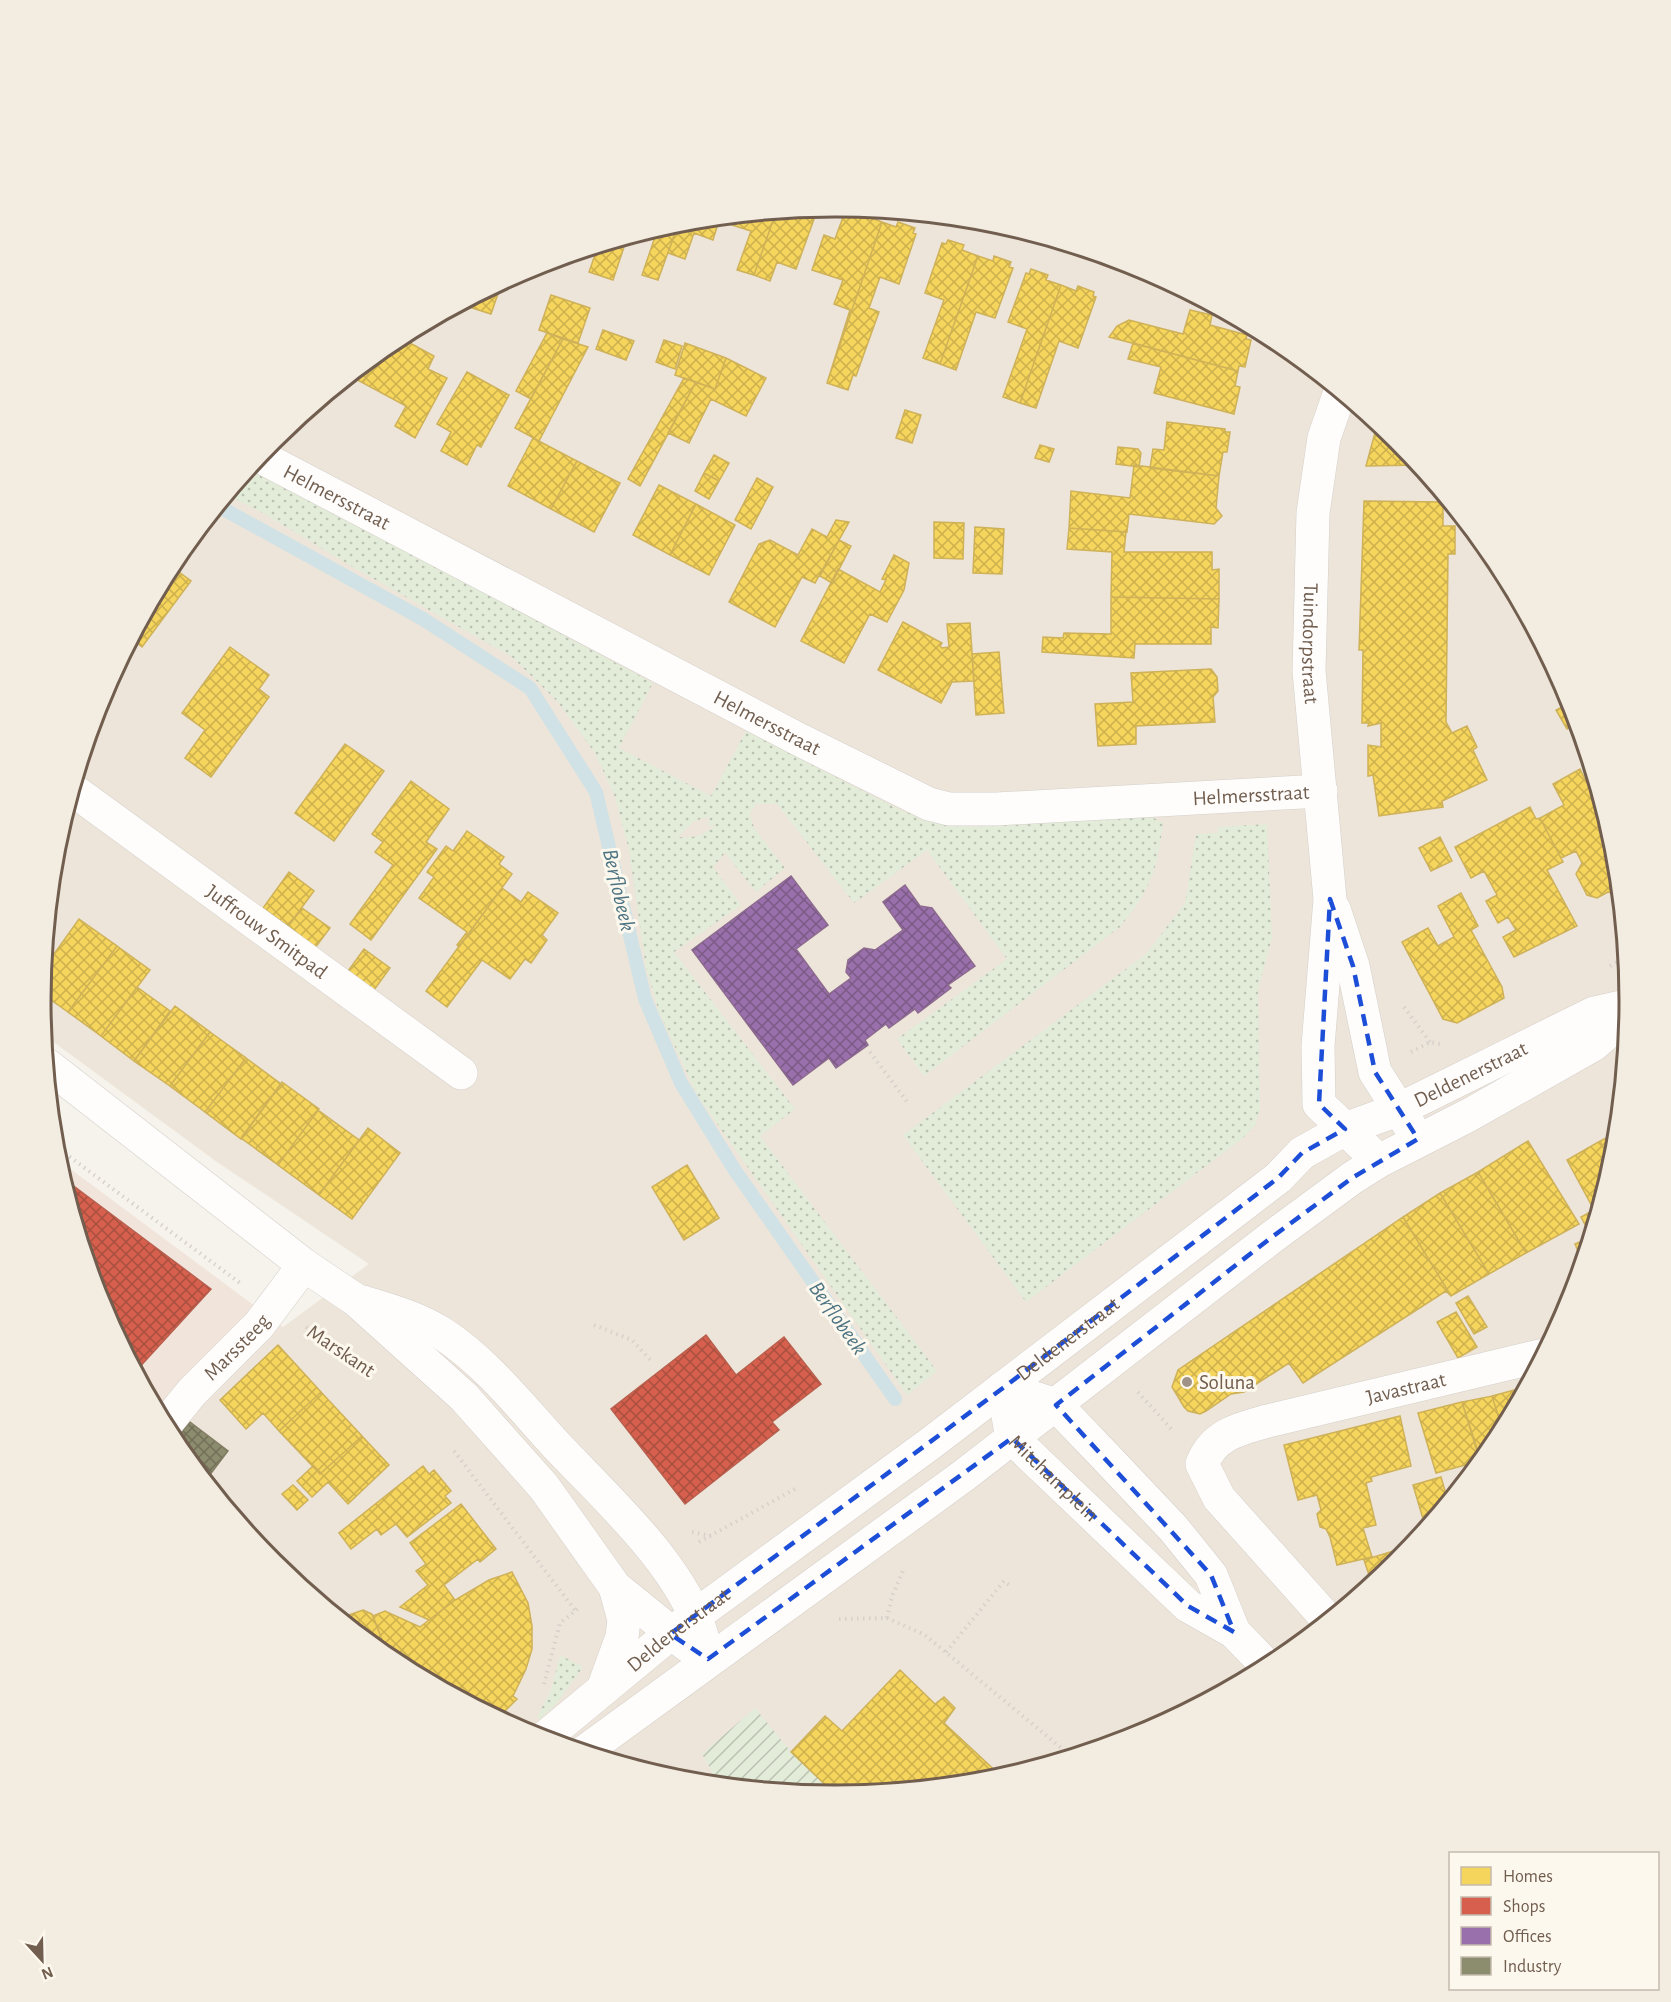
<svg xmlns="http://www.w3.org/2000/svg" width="1671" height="2002" font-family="'Alegreya Sans',sans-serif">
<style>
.residential{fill:#ede5d9}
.commercial{fill:#f0e4db}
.grass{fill:url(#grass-dots);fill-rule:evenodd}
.garden{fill:url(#garden-furrows)}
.homes{fill:url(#homes-cross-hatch);stroke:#ceb158;stroke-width:1.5}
.shops{fill:url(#shops-cross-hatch);stroke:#b85f4e;stroke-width:1.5}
.offices{fill:url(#offices-cross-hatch);stroke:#8d6b8f;stroke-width:1.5}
.industry{fill:url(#industry-cross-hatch);stroke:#847e65;stroke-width:1.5}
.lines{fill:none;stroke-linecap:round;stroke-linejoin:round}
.stream{stroke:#d0e2e5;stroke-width:14}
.street-casing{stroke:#d4cfc9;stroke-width:34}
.secondary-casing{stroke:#d5cfc9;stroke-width:34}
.path{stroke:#d7d1cc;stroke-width:4;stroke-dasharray:1.5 4.5;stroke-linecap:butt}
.street{stroke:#fefdfc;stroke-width:33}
.secondary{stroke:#fefdfc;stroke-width:33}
.marked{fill:none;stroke:#1d4ed8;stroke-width:4.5;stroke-dasharray:12 8;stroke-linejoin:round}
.poi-dot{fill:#a09286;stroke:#fdf8ee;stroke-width:2}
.labels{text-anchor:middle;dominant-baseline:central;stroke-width:6;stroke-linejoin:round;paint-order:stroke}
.street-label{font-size:21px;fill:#715e4f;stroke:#fdf8ee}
.poi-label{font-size:21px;fill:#715e4f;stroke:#fdf8ee;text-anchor:start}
.water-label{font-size:22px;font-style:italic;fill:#4c7482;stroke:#fdf8ee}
.rim{fill:none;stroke:#715e4f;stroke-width:3}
</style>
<defs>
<pattern id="grass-dots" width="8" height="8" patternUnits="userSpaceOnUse" patternTransform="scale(1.5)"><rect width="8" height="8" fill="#e2ecd8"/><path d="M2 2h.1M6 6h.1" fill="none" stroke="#bcc2b2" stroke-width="1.8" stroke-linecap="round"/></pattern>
<pattern id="garden-furrows" width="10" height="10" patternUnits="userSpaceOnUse" patternTransform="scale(1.5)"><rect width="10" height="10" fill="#e2ecd8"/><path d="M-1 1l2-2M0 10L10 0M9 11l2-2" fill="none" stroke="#bcc2b2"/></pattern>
<pattern id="homes-cross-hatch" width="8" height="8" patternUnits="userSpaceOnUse" patternTransform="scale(1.5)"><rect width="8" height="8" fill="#f6d55c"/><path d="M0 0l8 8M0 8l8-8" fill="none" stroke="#ccb04e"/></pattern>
<pattern id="shops-cross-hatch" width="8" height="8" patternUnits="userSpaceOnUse" patternTransform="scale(1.5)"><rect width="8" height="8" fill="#d6604d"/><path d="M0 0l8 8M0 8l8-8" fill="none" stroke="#a94f40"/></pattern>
<pattern id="offices-cross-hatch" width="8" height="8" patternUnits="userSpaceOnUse" patternTransform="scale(1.5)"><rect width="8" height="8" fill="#9970ab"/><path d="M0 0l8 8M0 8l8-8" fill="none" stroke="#7b5b86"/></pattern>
<pattern id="industry-cross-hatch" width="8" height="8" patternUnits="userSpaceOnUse" patternTransform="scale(1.5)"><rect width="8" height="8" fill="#8c8c6e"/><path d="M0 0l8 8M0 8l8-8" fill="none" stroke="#727058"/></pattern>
</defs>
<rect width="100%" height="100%" fill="#f6f3ec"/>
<path class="residential" d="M836,206L991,221L1140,267L1277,340L1398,439L1497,560L1570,697L1615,846L1630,1001L1615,1156L1570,1306L1496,1443L1397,1563L1277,1662L1139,1736L990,1781L835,1796L680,1781L531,1735L394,1662L273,1563L173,1440L189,1419L283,1327L369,1264L217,1162L44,1035L41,1001L56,846L101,696L175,559L274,439L394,340L532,266L681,221Z"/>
<path class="commercial" d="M57,1159L283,1327L189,1419L173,1440L101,1305Z"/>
<path class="grass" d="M250,467L653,683L619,748L711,796L746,731L902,811L932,821L971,827L1150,816L1163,823C1157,871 1151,889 1120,927L924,1076L897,1039L1007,959L927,850L854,903L777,804H756L750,813L754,828L785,868L756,892L725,853L713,867L741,905L674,952L795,1109L760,1136L937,1371L907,1395L697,1095L659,1012L646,968L629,850L615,797L595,753L557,701L512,657L351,566L263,513L227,495ZM709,817L708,826L715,825C703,836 694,838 678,837L694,821Z
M1267,824L1272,938L1258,990L1260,1107L1256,1124L1243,1138L1026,1302L903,1135L1146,954L1185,903L1196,834L1218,833V827Z
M560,1655L583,1667L556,1704L540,1719L537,1717L551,1690Z"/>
<path class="garden" d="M755,1708L791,1752L837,1796L720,1785L702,1754Z"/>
<path class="homes" d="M851,207L868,211L866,216L882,222L827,383L850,310L834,304L843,280L812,270L824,235L835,239L846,209L850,210Z
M818,208L796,269L777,262L770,281L754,275L776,212Z
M776,212L754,275L737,270L751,231L732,225L735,216Z
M720,217L713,240L694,233L685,259L668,253L679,222Z
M679,222L658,280L642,275L658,228Z
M882,222L896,227L898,222L915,228L913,233L916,234L899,284L880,277L869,308L879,312L856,376L853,375L848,390L827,383Z
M627,238L613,280L589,272L598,246Z
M948,240L964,245L962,250L978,256L940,364L923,358L944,300L925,293L942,243L946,244Z
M978,256L993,261L994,256L1011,262L1009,267L1013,268L995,318L976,312L956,370L940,364Z
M1031,269L1048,275L1046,280L1061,285L1020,403L1003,397L1027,329L1008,322L1026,273L1029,274Z
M502,282L491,314L460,304Z
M1061,285L1076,291L1078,286L1094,292L1093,296L1096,297L1078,348L1059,341L1036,408L1020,403Z
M551,295L590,308L578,343L539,330Z
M1190,310L1212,315L1210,325L1247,335L1246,339L1251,340L1245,367L1239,366L1238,371L1109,337L1117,326L1129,320L1183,334Z
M603,330L634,341L626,360L596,349Z
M547,333L563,339L531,399L516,391Z
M399,337L434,356L428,369L447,378L415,438L395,426L406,406L363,383L380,351Z
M563,339L588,347L539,441L515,428Z
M664,340L682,346L675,369L656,362Z
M685,343L726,358L715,389L675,375Z
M1133,343L1238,371L1235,386L1240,387L1234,414L1154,393L1161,367L1128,359Z
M380,351L363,383L350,376Z
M726,358L766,378L746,416L711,399L689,443L668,433L696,382L715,389Z
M467,372L509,395L481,447L477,445L467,465L441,451L451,432L437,424Z
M684,378L696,382L640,486L628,479Z
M905,410L921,415L912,443L896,438Z
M1167,422L1225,429V432H1230L1227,452H1223L1219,476L1150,468L1153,449L1164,450Z
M1377,422L1391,434L1376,429Z
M1376,429L1391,434L1398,439L1419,465L1366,466Z
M533,438L577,461L551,509L508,486Z
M1040,445L1054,449L1049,462L1035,458Z
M1118,447L1138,449L1141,453L1139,467L1116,464Z
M714,455L729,463L719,481L704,473Z
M577,461L620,483L594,532L551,509Z
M1134,465L1219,476L1216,508L1222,516L1214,524L1129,514L1127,532L1069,528L1071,491L1130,498Z
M704,473L719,481L709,499L695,491Z
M757,478L773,487L751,529L735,520Z
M659,485L696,504L670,555L633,535Z
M1364,501L1443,502V526H1455V554H1448L1446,722L1452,733L1467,726L1477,747L1473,750L1487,780L1442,801L1443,807L1379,816L1373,775L1368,776V745L1381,747V723L1368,726L1369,723H1362L1363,650H1359Z
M696,504L735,525L709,575L670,555Z
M836,520L849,522L815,583L802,577L775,627L729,602L759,544L770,540L798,555L812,529L827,537Z
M934,522L964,523L963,559L934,558Z
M975,527L1004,529L1002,574L973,573Z
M1069,528L1126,532L1124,552H1212V570L1219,569V599L1111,597L1112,552L1067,549Z
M839,540L851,546L832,583L820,576Z
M894,555L909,563L904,590L887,622L870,614L844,663L801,641L838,569L880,592L886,580L882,579Z
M171,566L191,581L142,647L132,639Z
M1111,597L1219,599L1218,628L1211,627V644H1135L1134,658L1042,652L1043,637L1063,638L1064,633L1111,634Z
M903,622L942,643L940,646L942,648L949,647L947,624L970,623L974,681L952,682L941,703L878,670Z
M230,647L269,675L259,689L269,697L211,777L185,758L205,730L182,713Z
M999,652L1004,713L976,715L972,654Z
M1211,669L1217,677L1218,691L1213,697L1215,722L1136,726V744L1098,746L1095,704L1133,702L1131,673Z
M1572,702L1578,723L1567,729L1556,710Z
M345,744L384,771L334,841L295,813Z
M1580,769L1590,789L1597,785L1615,846L1619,895L1608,892L1597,898L1587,895L1576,874L1582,863L1576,851L1561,858L1540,818L1564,805L1553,784Z
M411,781L449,809L426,842L437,849L371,940L350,924L393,865L375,852L383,842L372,834Z
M1530,807L1536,819L1540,818L1563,862L1547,870L1577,926L1514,957L1503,937L1516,930L1508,917L1498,923L1486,901L1497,895L1484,871L1471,878L1455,847Z
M467,831L504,857L499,864L512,874L459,947L457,945L467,932L419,898L434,877L427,872L446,846L453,851Z
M1440,837L1452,861L1431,871L1419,848Z
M289,872L314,891L288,926L263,908Z
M502,888L521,902L528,892L558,913L542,935L547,940L531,963L525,959L510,979L482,960L447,1007L426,991Z
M1461,893L1478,926L1471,930L1502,987L1504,998L1457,1023L1443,1019L1402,942L1428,928L1438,946L1454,937L1438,906Z
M302,908L330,928L315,948L287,928Z
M79,919L117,946L68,1012L41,993L44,968Z
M117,946L150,970L101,1036L68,1012Z
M364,949L390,968L374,990L348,971Z
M137,987L170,1011L134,1061L101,1036Z
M175,1006L210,1032L170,1086L134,1061Z
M210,1032L246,1058L205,1112L170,1086Z
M246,1058L281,1084L241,1139L205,1112Z
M282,1082L319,1109L278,1165L241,1138Z
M318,1110L359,1140L319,1195L278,1165Z
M368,1128L400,1153L352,1219L319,1195Z
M1618,1132L1615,1156L1612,1165L1600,1141Z
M1528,1141L1579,1224L1526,1253L1478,1172Z
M1600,1141L1612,1165L1591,1236L1581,1217L1594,1210L1567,1160Z
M687,1165L719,1218L684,1240L652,1187Z
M1478,1172L1526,1253L1489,1274L1440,1193Z
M1440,1193L1489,1274L1451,1296L1403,1217Z
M1403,1217L1451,1296L1446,1291L1303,1383L1289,1363L1244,1392L1231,1394L1206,1411L1200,1414L1188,1411L1184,1407L1172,1387L1178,1370Z
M1589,1238L1590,1241L1583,1263L1575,1244Z
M1468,1296L1487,1327L1474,1334L1456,1303Z
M1456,1312L1477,1347L1458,1358L1437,1322Z
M278,1345L321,1392L279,1431L263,1413L246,1429L220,1400Z
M1525,1387L1526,1388L1503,1431L1492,1396Z
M321,1392L362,1436L320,1474L279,1431Z
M1492,1396L1503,1431L1481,1461L1462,1402Z
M1462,1402L1480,1461L1436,1473L1418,1413Z
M1400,1416L1411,1466L1371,1477L1372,1481L1366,1483L1376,1525L1363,1528L1372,1557L1337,1565L1330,1537L1326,1529L1320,1527L1317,1514L1321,1510L1317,1495L1298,1500L1284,1445Z
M362,1436L389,1465L348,1504L328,1482L312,1497L297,1481L313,1466L320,1474Z
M423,1466L429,1474L434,1470L451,1491L445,1496L451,1503L407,1537L396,1524L381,1535L377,1529L351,1549L339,1533Z
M1441,1477L1448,1501L1426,1529L1413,1485Z
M293,1485L308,1500L297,1510L282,1494Z
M461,1504L496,1549L480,1562L478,1559L444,1585L455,1600L429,1620L400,1607L428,1585L416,1571L426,1564L410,1543Z
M1413,1545L1397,1563L1372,1584L1364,1560Z
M512,1572L528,1603L532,1626V1649L526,1669L513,1696L517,1699L498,1718L389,1658L373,1616L385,1611L420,1627L455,1600L489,1580Z
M363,1610L372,1614L389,1658L340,1618Z
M900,1670L935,1704L944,1697L955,1708L944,1723L1002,1777L990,1781L837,1796L791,1752L825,1716L842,1731Z"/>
<path class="shops" d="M63,1178L211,1289L136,1371L101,1305Z
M706,1335L736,1375L784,1337L821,1384L772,1422L779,1430L685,1504L611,1409Z"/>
<path class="offices" d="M791,876L828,925L796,949L829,994L851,978L846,972L848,960L864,948L875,950L903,930L883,902L905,885L920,906L932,908L975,966L948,985L951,988L918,1013L915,1009L889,1028L886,1024L865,1040L868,1045L836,1068L829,1058L793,1085L692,950Z"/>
<path class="industry" d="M190,1422L228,1451L209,1476L191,1463L174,1442Z"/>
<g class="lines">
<path class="stream" d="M218,506L423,619L530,688L596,792L645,999L681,1083L734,1169L895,1399"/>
<defs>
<g id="street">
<path id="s1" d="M1340,392L1324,438L1313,513L1309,671L1330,899L1318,1046L1319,1104L1379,1161"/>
<path id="s2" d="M259,456L798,739L929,804L949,809H997L1321,791"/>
<path id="s3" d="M73,790L461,1073"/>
<path d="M1334,909L1353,966L1375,1072L1418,1139"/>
<path id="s4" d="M165,1425L192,1392L259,1325L304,1265"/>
<path id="s5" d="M1328,1620L1219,1498L1202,1464C1214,1434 1239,1429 1268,1421L1544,1355"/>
<path id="s6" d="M1234,1632L1211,1575L1173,1528L1102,1453L1056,1405L1003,1388L1012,1438L1188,1606L1234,1632L1268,1667"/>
</g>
<g id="secondary">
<path d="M47,1065L304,1265L356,1300L464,1397L544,1487L615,1587L688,1646"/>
<path d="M363,1302C392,1311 418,1318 443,1334C487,1363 522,1408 557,1446C605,1497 684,1568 702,1636"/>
<path d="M603,1689L622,1637L624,1620L615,1587"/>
<path id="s7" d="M543,1739L670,1634L931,1443L1278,1178L1302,1153L1345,1129L1400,1109L1594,1013L1630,1005"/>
<path d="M584,1752L963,1476L1272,1237L1352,1178L1379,1161L1469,1115L1593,1045L1629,1014"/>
</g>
</defs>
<use href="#street" class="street-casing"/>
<use href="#secondary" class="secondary-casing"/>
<path class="path" d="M1610,966L1626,957
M1404,1007L1430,1042
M870,1052L908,1103
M1411,1052L1430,1042L1440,1044
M55,1146L240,1283
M594,1325L632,1340L653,1363
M306,1327L358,1360
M1138,1392L1173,1431
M454,1451L575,1610
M692,1532L711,1536
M699,1542L795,1489
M887,1618L892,1596L903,1571
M839,1619L887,1618L925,1635L1071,1756
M946,1652L1004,1581L1010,1586
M544,1684L560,1623L579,1608"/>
<use href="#street" class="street"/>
<use href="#secondary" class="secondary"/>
</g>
<path class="marked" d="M1330,899L1353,966L1375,1072L1418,1139L1352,1178L1272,1237L1056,1405L1211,1575L1234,1632L1188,1606L1012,1438L708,1659L670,1634L1003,1388L1278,1178L1302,1153L1345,1129L1319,1104Z"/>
<circle class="poi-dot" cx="1187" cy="1382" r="6"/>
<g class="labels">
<g class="street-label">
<text stroke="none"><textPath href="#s2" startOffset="88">Helmersstraat</textPath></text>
<text stroke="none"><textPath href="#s1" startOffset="255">Tuindorpstraat</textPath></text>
<text stroke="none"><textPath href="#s2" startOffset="574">Helmersstraat</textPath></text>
<text stroke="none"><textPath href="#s2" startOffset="1078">Helmersstraat</textPath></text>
<text stroke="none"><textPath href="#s3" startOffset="240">Juffrouw Smitpad</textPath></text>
<text stroke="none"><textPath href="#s7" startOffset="1146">Deldenerstraat</textPath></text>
<text stroke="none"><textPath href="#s7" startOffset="660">Deldenerstraat</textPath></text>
<text stroke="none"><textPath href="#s4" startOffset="106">Marssteeg</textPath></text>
<text transform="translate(341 1351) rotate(34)">Marskant</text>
<text stroke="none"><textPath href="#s5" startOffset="426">Javastraat</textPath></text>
<text stroke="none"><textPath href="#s6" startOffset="456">Mitchamplein</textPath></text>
<text stroke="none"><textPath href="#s7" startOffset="174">Deldenerstraat</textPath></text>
</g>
<g class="poi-label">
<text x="1199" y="1382">Soluna</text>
</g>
<g class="water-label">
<text transform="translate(619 890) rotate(77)">Berflobeek</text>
<text transform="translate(838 1318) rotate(55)">Berflobeek</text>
</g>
</g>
<path d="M0 0H1671V2002H0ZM51 1001a784 784 0 1 1 1568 0a784 784 0 1 1-1568 0Z" fill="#f2ece1" fill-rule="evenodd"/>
<path class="rim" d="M51 1001a784 784 0 1 1 1568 0a784 784 0 1 1-1568 0Z"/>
<rect x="1449" y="1852" width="210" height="138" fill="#fdf8ee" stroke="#c5baae" stroke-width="1.5"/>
<rect x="1461" y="1867" width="30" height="18" fill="#f6d55c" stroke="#c5baae" stroke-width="1.5"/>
<text x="1503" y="1882" font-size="18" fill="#715e4f">Homes</text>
<rect x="1461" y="1897" width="30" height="18" fill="#d6604d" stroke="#c5baae" stroke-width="1.5"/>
<text x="1503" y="1912" font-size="18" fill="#715e4f">Shops</text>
<rect x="1461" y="1927" width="30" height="18" fill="#9970ab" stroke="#c5baae" stroke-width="1.5"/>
<text x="1503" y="1942" font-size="18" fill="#715e4f">Offices</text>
<rect x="1461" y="1957" width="30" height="18" fill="#8c8c6e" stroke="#c5baae" stroke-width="1.5"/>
<text x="1503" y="1972" font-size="18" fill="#715e4f">Industry</text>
<g transform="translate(42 1960) rotate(158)" stroke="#fdf8ee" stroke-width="4.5" paint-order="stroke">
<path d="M0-4.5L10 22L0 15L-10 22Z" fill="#715e4f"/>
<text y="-9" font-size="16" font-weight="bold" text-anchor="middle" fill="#715e4f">N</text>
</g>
</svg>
